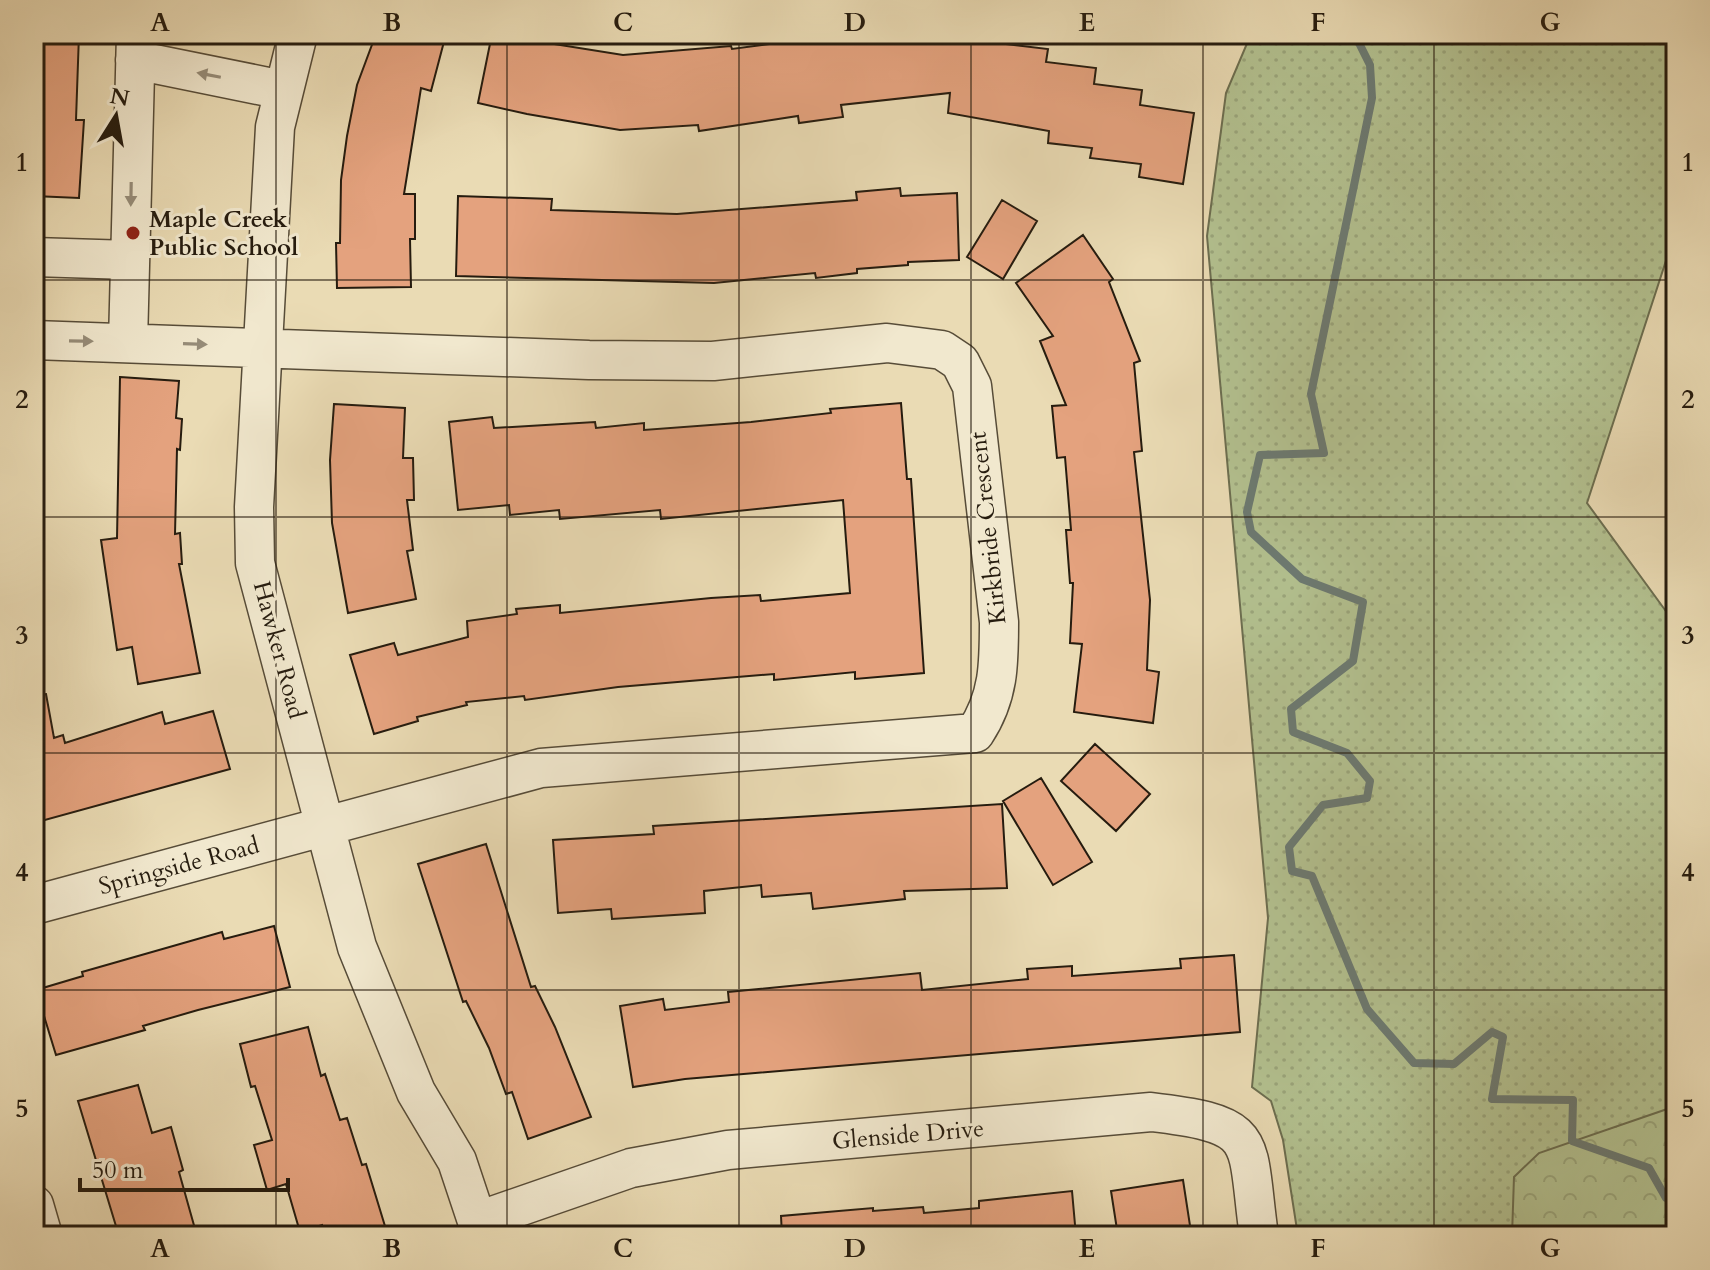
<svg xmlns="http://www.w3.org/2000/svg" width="1710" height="1270" font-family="Cardo,serif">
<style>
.grass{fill:url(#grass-dots);stroke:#6c6e50;stroke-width:2}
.forest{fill:url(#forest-crowns);stroke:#6c6e50;stroke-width:2}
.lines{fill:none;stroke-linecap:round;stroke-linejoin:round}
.stream{stroke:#6c7a72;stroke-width:8}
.building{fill:#e4a27e;stroke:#261c0f;stroke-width:2}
.minor-casing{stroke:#574c38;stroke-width:41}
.minor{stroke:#f1e8ce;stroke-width:38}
.oneway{fill:#968c78}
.grid{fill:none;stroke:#261c0f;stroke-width:2;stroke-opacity:0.55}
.poi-dot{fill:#8f2418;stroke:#f1e8ce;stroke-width:3}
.labels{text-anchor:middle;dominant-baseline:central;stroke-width:6;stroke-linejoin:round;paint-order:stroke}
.poi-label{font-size:24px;font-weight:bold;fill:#261c0f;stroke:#f1e8ce;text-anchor:start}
.street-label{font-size:24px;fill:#261c0f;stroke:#f1e8ce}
.neatline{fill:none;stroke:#261c0f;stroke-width:3}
.grid-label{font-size:26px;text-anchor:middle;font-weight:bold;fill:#261c0f}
</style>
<defs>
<pattern id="grass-dots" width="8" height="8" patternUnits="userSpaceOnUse" patternTransform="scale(2)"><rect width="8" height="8" fill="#b3c190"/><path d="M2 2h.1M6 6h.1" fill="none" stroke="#9aa57b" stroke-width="1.8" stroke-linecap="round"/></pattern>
<pattern id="forest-crowns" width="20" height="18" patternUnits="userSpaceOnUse" patternTransform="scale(2)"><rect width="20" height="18" fill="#b3c190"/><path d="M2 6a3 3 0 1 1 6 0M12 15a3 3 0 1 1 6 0" fill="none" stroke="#9aa57b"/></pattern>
</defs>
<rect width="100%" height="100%" fill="#eadbb4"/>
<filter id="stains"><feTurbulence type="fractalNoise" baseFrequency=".0025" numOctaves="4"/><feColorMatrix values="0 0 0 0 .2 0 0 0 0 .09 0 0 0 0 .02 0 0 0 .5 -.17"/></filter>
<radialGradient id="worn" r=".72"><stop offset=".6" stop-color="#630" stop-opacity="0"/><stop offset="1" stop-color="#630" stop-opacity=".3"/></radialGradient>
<path class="grass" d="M1251,34H1676V230L1587,503L1676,625V1236H1298L1283,1140L1271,1101L1252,1087L1268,918L1207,236L1226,93Z"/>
<path class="forest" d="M1676,1106V1236H1512L1514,1177L1539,1153Z"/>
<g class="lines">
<path class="stream" d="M1360,34L1356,37L1370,65L1372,98L1311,394L1324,453L1260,455L1247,512L1251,532L1302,579L1363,602L1353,661L1291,709L1293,732L1347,753L1370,781L1367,798L1323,805L1289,847L1292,871L1312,876L1367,1009L1414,1063L1454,1064L1492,1032L1503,1037L1492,1099L1573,1100L1572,1141L1649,1168L1666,1198L1676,1203"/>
</g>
<path class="building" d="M34,34H79L76,120H84L79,198L34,196Z
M376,34H446L431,91L421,88L404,194H415V239H410L411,287L337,288L336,243H340L341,180L347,136L357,85Z
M492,34H513L536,38L535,41L623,55L731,46L732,49L842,34H999L997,43L1048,49L1046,62L1096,68L1094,84L1142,90L1140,105L1194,113L1183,184L1139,177L1141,164L1090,158L1092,148L1048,143L1049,131L948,113L950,93L841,105L843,117L799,123L798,116L699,131L698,125L620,130L527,114L478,103Z
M900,188L901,196L957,193L959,260L908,262V265L857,269V273L816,278L815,273L714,283L456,276L458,196L552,199L551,210L677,214L857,200L856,192Z
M1002,200L1037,221L1003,279L967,257Z
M1083,235L1113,279L1109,282L1140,361L1134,363L1142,451L1134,452L1150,600L1147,670L1159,672L1153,723L1074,712L1082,644L1070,643L1073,583H1070L1066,530H1071L1065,457L1057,458L1052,406L1066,405L1040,341L1053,336L1016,283Z
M120,377L179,381L176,418L182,419L180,450L177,449L175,534L180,533L182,564H179L200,673L138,684L132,647L117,650L101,540L117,538Z
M901,403L907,479H911L924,673L855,679V672L774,680V674L618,687L525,700L524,696L466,702L467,705L417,717L418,721L374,734L350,655L394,643L398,655L468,637L467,621L517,614L516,609L560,605V613L711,598L760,595L761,601L850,593L843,500L661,519L660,510L560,519L559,510L510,515L509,505L458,510L449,422L492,417L494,428L595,422L596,428L644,423V430L751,422L831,413L830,409Z
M334,404L405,408L403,458H413L414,500H407L413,550L407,551L416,599L348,613L332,523L330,460Z
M46,694L54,738L63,735L65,743L162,712L165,724L213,711L230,769L34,823V695Z
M1095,744L1150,794L1116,831L1061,781Z
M1041,778L1092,862L1053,885L1003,801Z
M1002,804L1007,888L904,891L905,899L813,909L811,893L762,897L761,885L704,891L705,913L612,919L611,909L558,913L553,840L654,834L653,826Z
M486,844L531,987L535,986L555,1027L591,1117L528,1139L512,1092L506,1094L489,1048L466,1001L463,1002L418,864Z
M274,926L290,987L198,1010L143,1026L145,1030L56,1055L36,990L83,976L82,972L222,932L224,939Z
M1234,955L1240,1032L685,1079L633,1087L620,1006L663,999L665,1010L729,1002L728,992L920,973L922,990L1028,979L1027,969L1072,966V976L1181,968L1180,959Z
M308,1027L321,1076L325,1074L340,1120L347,1118L362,1165L366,1164L388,1236H324L322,1225L300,1232L286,1184L267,1190L254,1145L272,1140L255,1086L251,1087L240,1044Z
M138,1085L152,1133L171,1127L183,1170L179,1172L197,1236H119L78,1101Z
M1183,1180L1191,1232L1118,1236L1111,1191Z
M1072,1191L1076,1236H782L781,1216L873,1208V1211L923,1207L924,1213L979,1208V1201Z"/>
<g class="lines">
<defs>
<path id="minor" d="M298,34L275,127L254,507L255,563L357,947L416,1092L457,1161L482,1236
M135,60L283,90
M34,257L130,260
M34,340L589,360L713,361L887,343L942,350L960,362L972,386L999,622C999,664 999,697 975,733L541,768L34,905
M128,343L136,34
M34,1205L43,1236
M478,1221L631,1168L728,1150L1151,1112C1263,1125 1245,1138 1259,1236"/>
</defs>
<use href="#minor" class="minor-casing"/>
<use href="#minor" class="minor"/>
</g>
<defs><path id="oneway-solid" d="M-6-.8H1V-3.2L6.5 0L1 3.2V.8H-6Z" transform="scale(2)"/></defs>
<g class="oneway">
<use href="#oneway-solid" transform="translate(209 75) rotate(-169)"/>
<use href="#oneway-solid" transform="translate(131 194) rotate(91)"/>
<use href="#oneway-solid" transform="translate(81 341) rotate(1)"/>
<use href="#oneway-solid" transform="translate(195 344) rotate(2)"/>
</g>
<path class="grid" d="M276,34V1236M507,34V1236M739,34V1236M971,34V1236M1203,34V1236M1434,34V1236M34,280H1676M34,517H1676M34,753H1676M34,990H1676"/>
<circle class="poi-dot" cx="133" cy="233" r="8"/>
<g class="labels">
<g class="poi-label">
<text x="149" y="219">Maple Creek<tspan x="149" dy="28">Public School</tspan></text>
</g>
<g class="street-label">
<text transform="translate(988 528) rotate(-96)">Kirkbride Crescent</text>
<text transform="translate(279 650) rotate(75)">Hawker Road</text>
<text transform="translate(179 866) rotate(-15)">Springside Road</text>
<text transform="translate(908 1135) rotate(-5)">Glenside Drive</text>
</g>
</g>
<rect width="1710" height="1270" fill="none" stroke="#eadbb4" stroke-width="88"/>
<g transform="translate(116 116) rotate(11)" stroke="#f1e8ce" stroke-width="6" paint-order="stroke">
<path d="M0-6L14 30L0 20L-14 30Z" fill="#261c0f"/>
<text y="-12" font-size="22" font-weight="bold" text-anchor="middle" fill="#261c0f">N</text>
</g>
<path d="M80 1178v12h208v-12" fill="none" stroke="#261c0f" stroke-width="4"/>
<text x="92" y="1178" font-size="24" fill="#261c0f" stroke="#f1e8ce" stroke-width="6" paint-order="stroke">50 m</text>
<rect x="44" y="44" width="1622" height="1182" class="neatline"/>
<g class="grid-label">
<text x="160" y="31">A</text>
<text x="392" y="31">B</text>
<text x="623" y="31">C</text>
<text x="855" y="31">D</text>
<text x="1087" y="31">E</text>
<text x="1318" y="31">F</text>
<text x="1550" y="31">G</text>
<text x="22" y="171">1</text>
<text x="1688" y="171">1</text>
<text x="22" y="408">2</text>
<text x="1688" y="408">2</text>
<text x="22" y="644">3</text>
<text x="1688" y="644">3</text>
<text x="22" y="881">4</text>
<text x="1688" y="881">4</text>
<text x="22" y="1117">5</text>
<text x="1688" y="1117">5</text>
<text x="160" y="1257">A</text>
<text x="392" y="1257">B</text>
<text x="623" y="1257">C</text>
<text x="855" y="1257">D</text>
<text x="1087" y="1257">E</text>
<text x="1318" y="1257">F</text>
<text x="1550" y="1257">G</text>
</g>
<rect width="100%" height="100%" filter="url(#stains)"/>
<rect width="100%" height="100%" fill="url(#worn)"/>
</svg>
